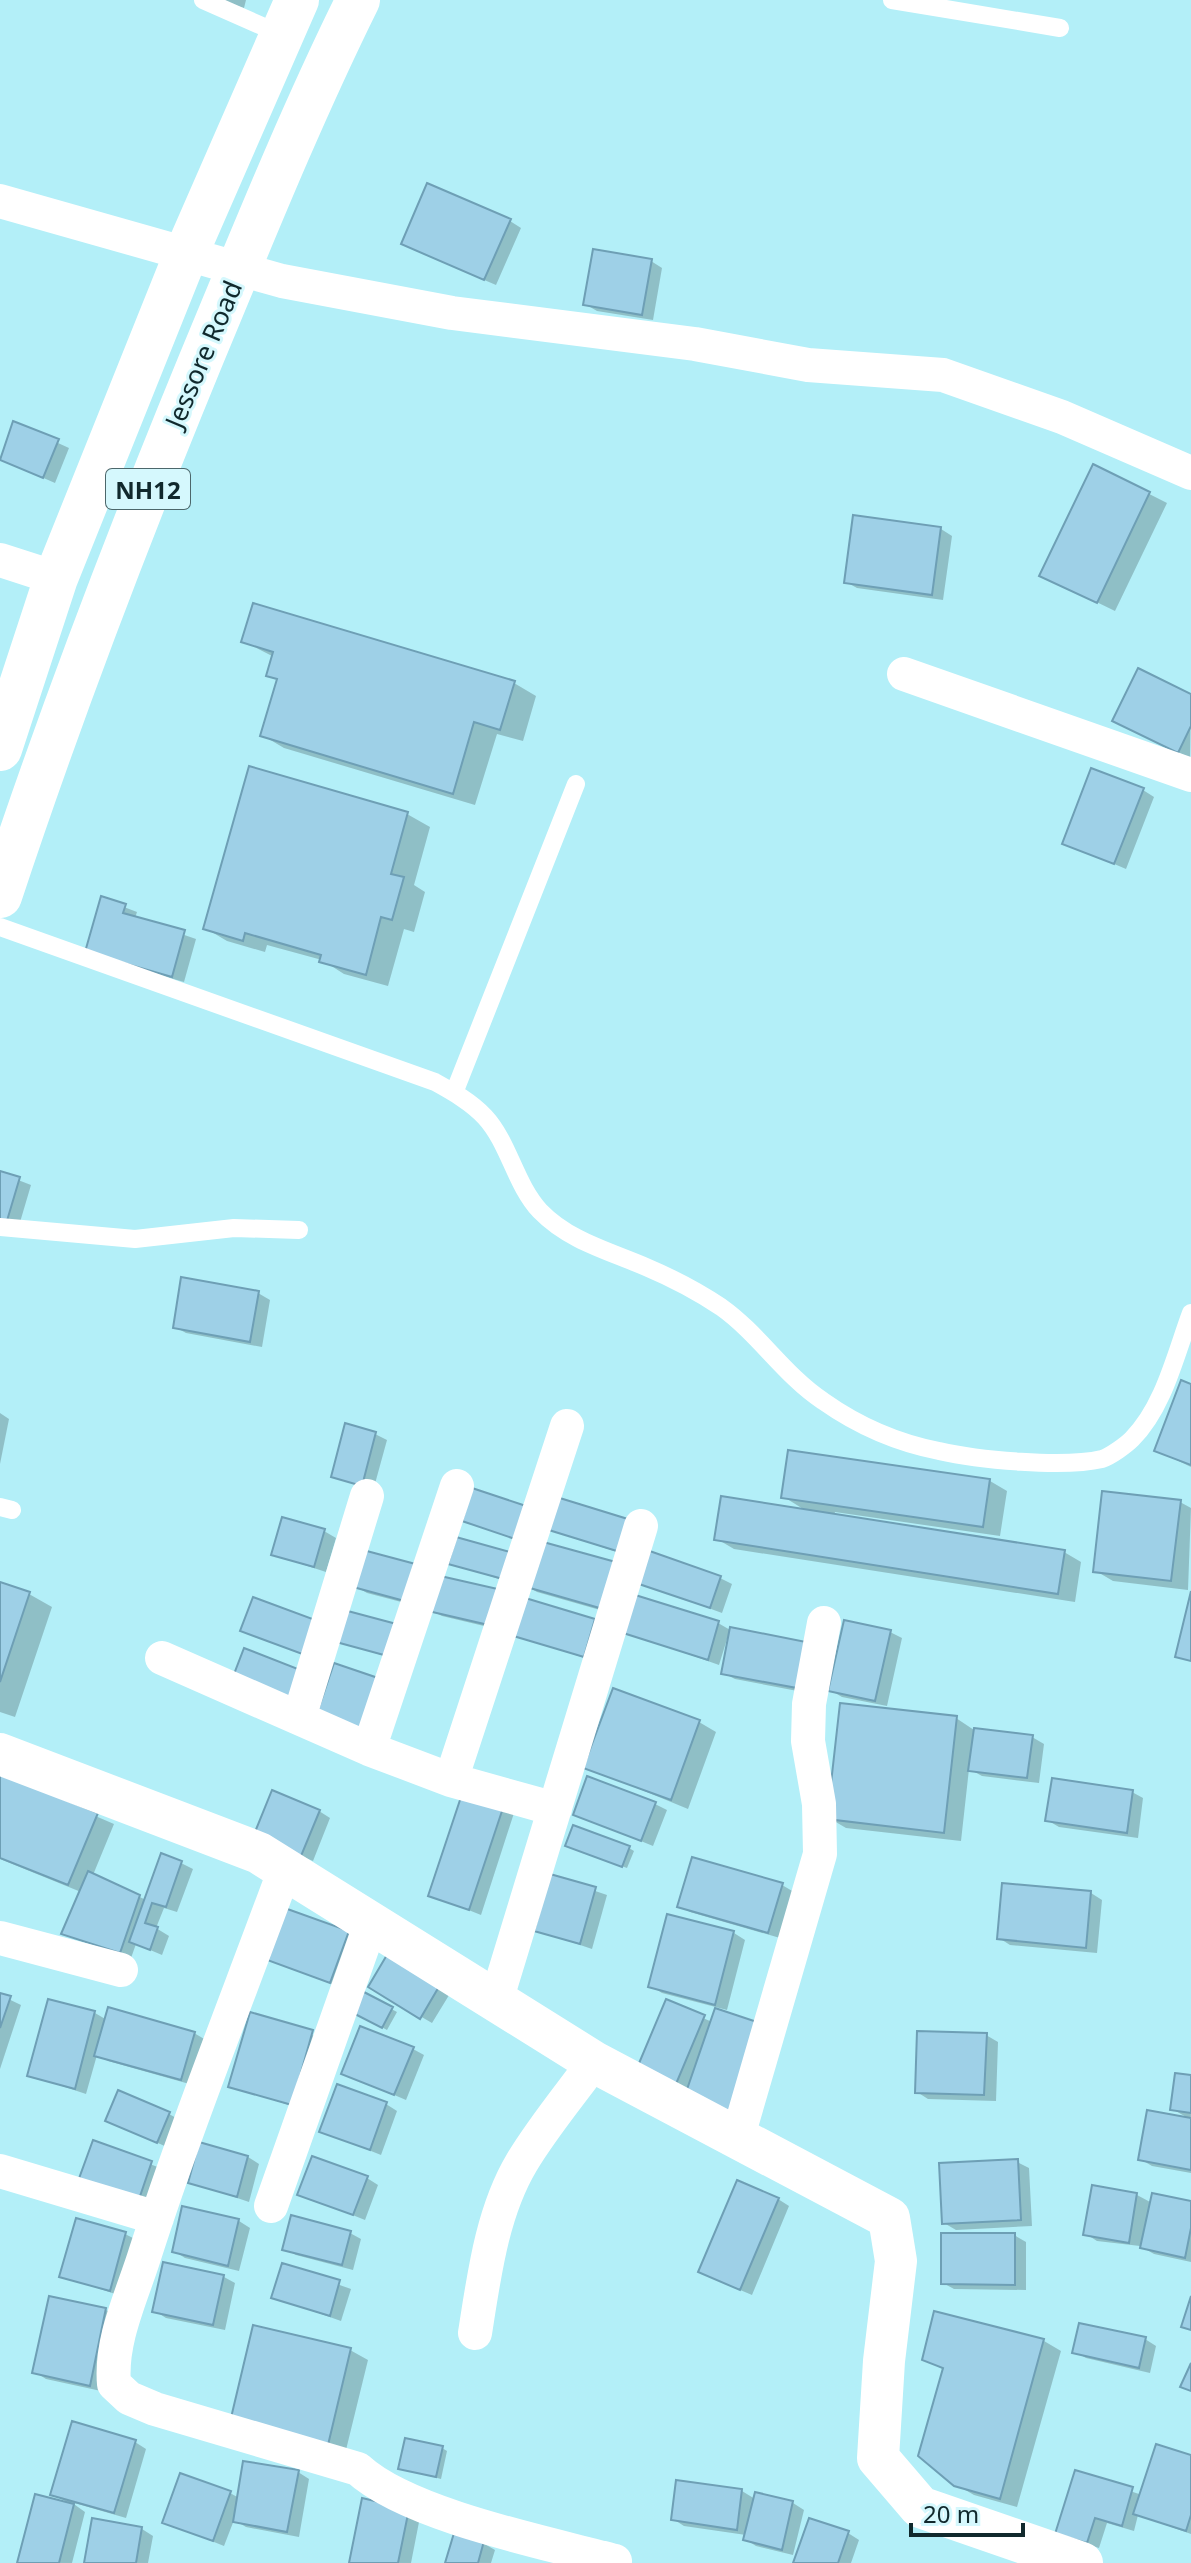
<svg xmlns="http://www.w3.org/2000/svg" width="1191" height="2563" font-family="'Noto Sans',sans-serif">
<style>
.shadow{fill:#0003}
.building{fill:#9ed0e7;stroke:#6e9fb5;stroke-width:2}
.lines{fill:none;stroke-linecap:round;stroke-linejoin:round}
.service{stroke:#fff;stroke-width:18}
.minor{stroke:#fff;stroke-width:34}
.tertiary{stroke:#fff;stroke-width:42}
.trunk{stroke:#fff;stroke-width:44}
.labels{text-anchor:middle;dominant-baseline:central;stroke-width:6;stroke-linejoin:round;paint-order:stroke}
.shield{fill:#d5f8fd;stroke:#4c676b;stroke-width:2}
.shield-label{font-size:24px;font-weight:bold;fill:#11292d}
.street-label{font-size:26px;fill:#11292d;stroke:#d5f8fd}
</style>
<rect width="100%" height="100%" fill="#b3eff8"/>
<path class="shadow" d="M216,0H246L244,8Z
M510,221L521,228L496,285L414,250Z
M651,261L662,268L653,320L597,311L585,304Z
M14,423L69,448L55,483L0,459Z
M1094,466L1167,503L1115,611L1041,575Z
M941,529L952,536L943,600L857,588L846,582Z
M243,641L514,683L536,696L523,741L497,734L475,805L284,748L262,735L279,681L268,675L274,657Z
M1191,696L1190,758L1126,727Z
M251,768L407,814L430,827L414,885L425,892L414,932L404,929L388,986L344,974L322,960L267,945L265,952L227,941L205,928Z
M1143,790L1154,797L1126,869L1065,843Z
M103,899L137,912L135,918L196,939L184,982L99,958Z
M0,1173L31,1185L18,1229L0,1224Z
M258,1293L270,1300L262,1347L186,1333L175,1327Z
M1191,1386V1467L1156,1450Z
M0,1413L9,1419L0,1464Z
M375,1434L387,1440L373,1491L333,1476Z
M790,1452L990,1481L1007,1491L1000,1536L835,1512L834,1516L1064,1552L1081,1562L1075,1602L734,1549L717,1539L808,1512L784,1497Z
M473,1491L529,1545L464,1520Z
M551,1497L632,1557L542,1527Z
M1180,1502L1191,1508L1188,1590L1113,1581L1096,1571Z
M324,1531L336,1538L326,1572L274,1555Z
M457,1539L514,1584L451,1563Z
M537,1543L621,1616L537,1592L525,1585Z
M364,1552L424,1608L367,1593L355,1586Z
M720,1578L732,1584L722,1613L635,1581Z
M0,1584L29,1594L52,1607L15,1717L0,1712Z
M501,1592L505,1631L442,1616L430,1610Z
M523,1599L596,1662L513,1634Z
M254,1600L317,1660L243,1630Z
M346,1613L406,1663L338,1641Z
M718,1623L732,1631L808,1693L735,1679L723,1673L730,1640L727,1639L719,1665L623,1631Z
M890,1632L902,1638L887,1706L842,1697L830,1690Z
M956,1718L974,1730L1032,1737L1044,1744L1039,1783L982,1776L969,1769L961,1841L846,1828L829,1818Z
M699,1722L716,1732L688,1809L586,1767Z
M0,1775L114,1824L93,1875L146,1900L181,1863L193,1869L177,1912L164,1908L156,1928L169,1936L162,1955L136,1944L131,1958L63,1933L81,1892L0,1859Z
M1132,1792L1143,1798L1138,1838L1059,1827L1047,1820Z
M464,1794L514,1813L481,1915L431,1895Z
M655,1804L667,1810L653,1846L575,1814Z
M319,1811L330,1818L313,1861L267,1842Z
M573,1848H629L634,1851L627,1868Z
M551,1876L607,1895L592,1949L536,1930Z
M782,1885L794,1892L780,1938L690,1912L679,1906Z
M1091,1893L1102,1900L1097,1953L1010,1945L999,1938Z
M669,1917L734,1933L745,1940L727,2010L662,1993L651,1986Z
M348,1932L359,1939L342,1988L262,1957Z
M370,1987H454L432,2023Z
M363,1994L397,2012L387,2030L354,2012Z
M0,1995L21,2005L0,2069Z
M667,2002L712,2022L743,2122L639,2067Z
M95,2013L107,2020L194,2033L206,2040L193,2085L108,2061L97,2055L86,2094L29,2075Z
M251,2015L324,2039L304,2110L231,2086Z
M986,2035L998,2042L996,2101L928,2099L917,2092Z
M413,2049L424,2055L406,2100L343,2073Z
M1191,2077V2173L1152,2166L1140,2159L1190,2119L1172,2109Z
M386,2104L397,2111L381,2155L321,2131Z
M169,2114L180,2120L169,2148L107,2120Z
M94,2143L163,2169L149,2210Z
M248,2157L259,2164L249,2202L190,2182Z
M1017,2162L1029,2168L1032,2226L956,2230L944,2223Z
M367,2178L378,2185L365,2220L300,2194Z
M1137,2195L1152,2203H1191V2262L1154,2254L1140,2246L1097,2241L1086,2234Z
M778,2199L789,2206L752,2295L712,2278Z
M239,2221L250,2228L239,2271L185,2258L174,2251Z
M350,2233L361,2239L353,2270L296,2255L285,2249Z
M125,2234L137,2240L121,2296L62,2276Z
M1014,2235L1026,2242V2290L954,2289L943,2283Z
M165,2264L224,2277L235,2283L225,2330L166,2318L155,2311Z
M283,2265L351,2289L341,2321L273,2297Z
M106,2310L117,2316L101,2391L46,2379L35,2372Z
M935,2314L1044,2341L1061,2351L1017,2507L974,2495L955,2484L944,2370L924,2359Z
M1145,2339L1156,2346L1150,2373L1086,2358L1075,2352Z
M350,2350L368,2360L345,2454L250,2431Z
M135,2442L146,2449L126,2518L71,2502L85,2512L72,2563H19L69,2503L52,2494Z
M442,2448L447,2451L441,2479L400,2468Z
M1191,2457V2534L1138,2515L1134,2531L1107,2523L1099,2548L1069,2539L1076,2473L1142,2495Z
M298,2472L309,2479L299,2537L246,2527L234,2520L224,2546L164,2522L230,2493L239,2498Z
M742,2491L755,2499L756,2495L793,2503L804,2510L793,2555L756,2546L745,2539L746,2535L684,2526L673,2519Z
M364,2501L420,2517L411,2563H351Z
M94,2520L142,2529L153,2536L148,2563H86Z
M848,2533L859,2540L851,2563H795Z
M483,2543L495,2550L491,2563H447Z"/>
<path class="building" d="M427,183L511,219L484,280L401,244Z
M593,249L652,259L642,315L583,305Z
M13,421L59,439L43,478L0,460Z
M1093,464L1150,492L1097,603L1039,576Z
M853,515L941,527L932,595L844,583Z
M253,603L515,681L500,730L474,722L453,794L260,736L277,679L266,676L273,652L241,642Z
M1138,668L1191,694V726L1178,753L1112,721Z
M249,766L408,812L391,874L404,877L392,920L381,917L366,975L319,962L321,955L245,933L243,941L203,929Z
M1091,768L1144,788L1114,864L1062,844Z
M101,896L126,904L123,913L185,930L172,977L85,952Z
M0,1171L20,1177L6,1224L0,1222Z
M181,1277L259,1291L250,1342L173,1328Z
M1181,1380L1191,1384V1465L1154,1451Z
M345,1423L376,1432L362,1486L331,1477Z
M788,1450L990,1479L983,1527L781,1498Z
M472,1488L529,1507L518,1540L462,1521Z
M1102,1491L1181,1500L1171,1581L1093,1572Z
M550,1495L631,1520L620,1552L539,1527Z
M721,1496L1065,1550L1058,1594L714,1540Z
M282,1517L325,1529L314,1567L271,1555Z
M456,1537L510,1552L503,1579L448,1564Z
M536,1540L623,1564L610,1611L523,1586Z
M644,1549L721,1576L710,1608L633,1582Z
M363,1550L423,1566L412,1603L353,1587Z
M436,1575L502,1590L493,1626L428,1611Z
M0,1582L30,1592L0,1682Z
M1191,1591V1661L1175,1657Z
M632,1594L719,1621L708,1660L620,1632Z
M253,1597L318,1621L305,1655L240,1631Z
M522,1597L595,1619L584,1657L510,1635Z
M344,1610L404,1626L395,1658L336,1642Z
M844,1620L891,1630L875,1701L828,1691Z
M730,1627L806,1642L797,1688L721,1674Z
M244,1648L303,1671L290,1705L231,1682Z
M334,1663L381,1679L362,1736L315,1719Z
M613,1688L700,1720L671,1800L583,1768Z
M840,1703L957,1716L944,1833L827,1819Z
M974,1728L1033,1735L1027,1778L968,1771Z
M0,1773L98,1813L68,1885L0,1858Z
M587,1776L656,1802L641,1841L573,1815Z
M1052,1778L1133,1790L1127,1833L1045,1821Z
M272,1790L320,1810L301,1856L253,1837Z
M463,1791L504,1805L469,1910L428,1896Z
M573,1825L630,1846L622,1867L565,1846Z
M161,1853L182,1861L166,1907L152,1903L145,1923L158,1927L150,1950L129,1942Z
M692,1857L783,1883L768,1933L677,1907Z
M88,1871L140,1895L120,1953L61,1934Z
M550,1874L596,1887L580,1944L534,1931Z
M1002,1883L1091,1891L1086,1948L997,1939Z
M279,1906L349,1931L330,1983L259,1957Z
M667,1914L734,1931L715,2005L648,1987Z
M391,1948L444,1978L420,2019L368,1987Z
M362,1991L393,2007L382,2028L351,2012Z
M0,1993L11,1996L0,2028Z
M48,1999L95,2011L75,2089L27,2076Z
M666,1999L705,2015L676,2084L637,2068Z
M108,2007L195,2032L181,2080L94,2056Z
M715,2008L763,2024L731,2117L683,2101Z
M250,2012L313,2030L292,2105L228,2087Z
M360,2026L414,2047L394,2095L341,2074Z
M917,2031L987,2033L984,2095L915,2093Z
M1175,2073L1191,2075V2113L1170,2110Z
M337,2084L387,2102L370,2150L319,2132Z
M118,2090L170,2112L157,2143L105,2121Z
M1147,2110L1191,2118V2170L1138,2160Z
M93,2140L152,2161L137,2205L77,2184Z
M199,2142L248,2156L237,2197L188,2183Z
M312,2156L368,2176L353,2215L297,2195Z
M1018,2159L1021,2220L942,2224L939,2163Z
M737,2180L779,2198L740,2290L698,2272Z
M1092,2185L1137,2193L1129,2243L1083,2235Z
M1152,2193L1191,2201V2228L1185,2258L1140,2248Z
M182,2206L239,2219L228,2266L172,2252Z
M291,2215L351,2231L342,2265L282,2250Z
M76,2218L126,2232L110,2291L59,2277Z
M941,2233H1015V2285L941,2284Z
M163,2262L224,2275L213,2325L152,2312Z
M282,2263L340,2280L330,2316L271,2298Z
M49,2296L106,2308L90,2386L32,2373Z
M1191,2296V2330L1181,2327Z
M934,2311L1044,2339L1000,2499L954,2486L918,2456L943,2368L922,2360Z
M1079,2323L1146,2337L1139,2368L1072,2353Z
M253,2325L351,2348L328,2445L230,2422Z
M1191,2363V2391L1180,2387Z
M72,2421L136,2440L114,2513L50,2495Z
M405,2438L443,2446L436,2477L398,2469Z
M1156,2444L1191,2455V2515L1186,2531L1133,2514Z
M243,2461L299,2470L287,2532L233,2522Z
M1075,2470L1133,2487L1122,2526L1095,2518L1087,2543L1055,2534Z
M180,2473L231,2491L213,2541L162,2523Z
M676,2480L742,2489L737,2530L671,2520Z
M755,2492L793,2501L782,2550L743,2540Z
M35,2494L74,2504L59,2563H17Z
M362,2498L409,2509L398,2563H349Z
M92,2518L142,2527L136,2563H84Z
M809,2518L849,2531L838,2563H793Z
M454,2533L484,2541L478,2563H445Z"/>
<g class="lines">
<path class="service" d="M203,0L280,34
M892,0L1060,28
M0,927L435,1082C453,1092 471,1102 485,1117C509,1143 515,1184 540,1211C569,1241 609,1251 646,1267C672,1278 697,1291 721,1307C759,1334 784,1375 823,1401C857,1425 898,1443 939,1451C978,1460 1064,1468 1102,1459C1111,1456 1126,1445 1132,1439C1164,1407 1176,1353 1191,1313
M454,1093L576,784
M0,1227L135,1239L234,1228L299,1230
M0,1507L12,1510"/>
<path class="minor" d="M0,201L282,281L452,313L695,344L808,365L943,375L1062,417L1191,473
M0,560L56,578
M904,674L1191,775
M162,1658L369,1749L451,1780L555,1809
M299,1718L367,1496
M369,1749L457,1486
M451,1780L567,1426
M285,1869C238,1997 187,2124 145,2254C132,2296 110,2340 114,2384L129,2398L155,2409L358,2469C408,2515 547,2543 615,2561
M0,1938L121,1970
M496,2001L641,1526
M738,2136L820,1854L819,1804L808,1741L809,1704L824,1623
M0,2171L157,2218
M271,2206L371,1923
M475,2333C484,2276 492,2212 522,2162C543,2127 570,2095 594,2062"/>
<path class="tertiary" d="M0,1754L259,1853L594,2062L889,2218L896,2261L884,2361L878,2458L920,2507L1082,2563"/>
<path class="trunk" d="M0,749L56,578L186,254L297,0
M0,896C66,697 141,503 222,309C265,205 308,101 358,0"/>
</g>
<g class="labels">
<rect class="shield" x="106" y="469" width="84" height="40" rx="6"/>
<g class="shield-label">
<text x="148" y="489">NH12</text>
</g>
<g class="street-label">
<text transform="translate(203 354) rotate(-67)">Jessore Road</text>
</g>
</g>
<path d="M911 2523v12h112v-12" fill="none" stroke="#11292d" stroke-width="4"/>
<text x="923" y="2523" font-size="24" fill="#11292d" stroke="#d5f8fd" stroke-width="6" paint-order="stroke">20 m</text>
</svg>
